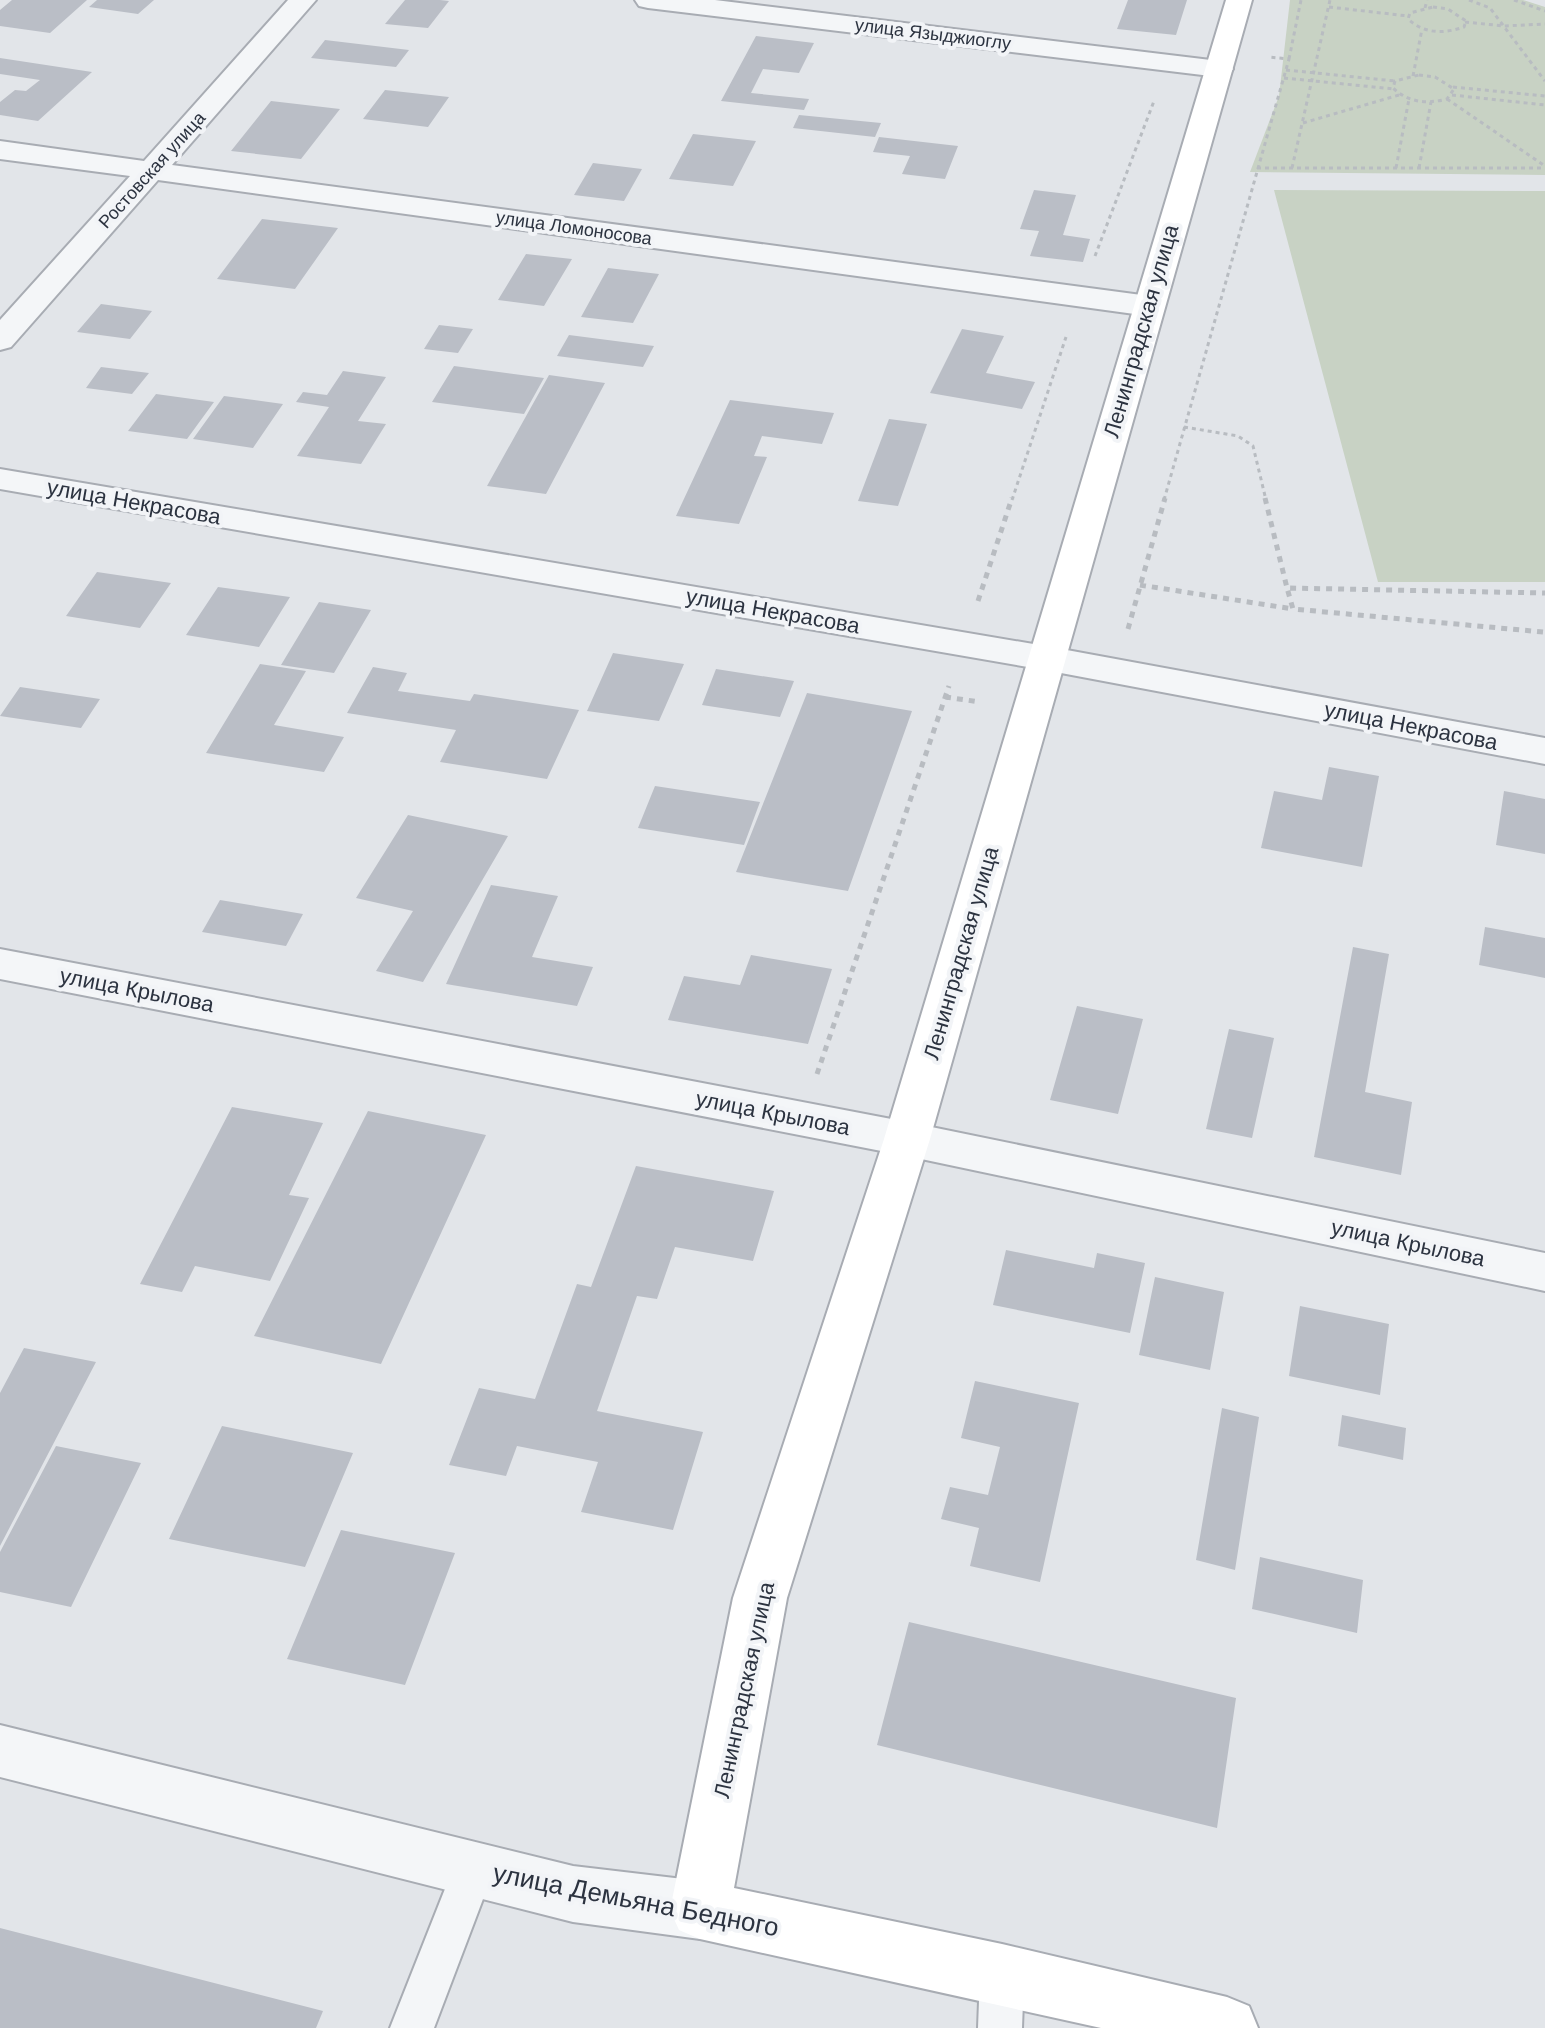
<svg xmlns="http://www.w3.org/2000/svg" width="1545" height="2028" font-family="Arial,sans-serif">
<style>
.green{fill:#c8d2c4}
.building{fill:#babec6}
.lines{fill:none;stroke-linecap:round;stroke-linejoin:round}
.lane-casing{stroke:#a8acb3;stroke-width:4}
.street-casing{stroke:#a8acb3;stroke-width:4}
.secondary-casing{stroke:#a8acb3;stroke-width:4}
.path-far1{stroke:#b8bcc1;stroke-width:3;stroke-dasharray:4 4;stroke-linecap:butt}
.path{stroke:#b8bcc1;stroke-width:5;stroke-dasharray:6 6;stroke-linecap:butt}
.lane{fill:#f4f6f8;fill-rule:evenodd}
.street{fill:#f4f6f8;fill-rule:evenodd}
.secondary{fill:#fff;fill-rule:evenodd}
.labels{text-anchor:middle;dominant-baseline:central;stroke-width:8;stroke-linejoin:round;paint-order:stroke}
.far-street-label{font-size:18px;fill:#2c3340;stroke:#f2f4f7}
.street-label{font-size:22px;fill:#2c3340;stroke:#f2f4f7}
.near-street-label{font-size:26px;fill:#2c3340;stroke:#f2f4f7}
</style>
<rect width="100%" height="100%" fill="#e2e5e9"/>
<path class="green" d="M1290,0H1523L1545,7V175L1250,172L1279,96Z
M1274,190L1545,191V582H1378Z"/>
<path class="building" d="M12,0H87L50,33L0,26V10Z
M97,0H154L138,14L89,7Z
M405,0H440L449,1L428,28L385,24Z
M1128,0H1187L1176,35L1117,29Z
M756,36L814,43L799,73L763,69L751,93L809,99L804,110L721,101Z
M325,40L409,50L396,67L311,58Z
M0,58L92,72L38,121L0,115V102L15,90L26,91L40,80L0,74Z
M385,90L449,97L428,127L363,119Z
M271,101L340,109L301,159L231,151Z
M799,115L881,123L875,137L793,128Z
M693,134L756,141L733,186L669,179Z
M879,137L958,146L945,179L902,174L910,156L873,152Z
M593,163L642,169L624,201L574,195Z
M1034,190L1076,195L1063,235L1090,239L1083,262L1030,256L1039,231L1020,229Z
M262,219L338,228L295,289L217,279Z
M526,254L572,259L544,306L498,300Z
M608,268L659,274L633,323L581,317Z
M101,304L152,311L130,339L77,332Z
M439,325L473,329L458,353L424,349Z
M962,329L1004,336L986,373L1035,382L1022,409L930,393Z
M569,335L654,346L643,367L557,356Z
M454,366L544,378L524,414L432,402Z
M101,367L149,373L132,394L86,388Z
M343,371L386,377L358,421L386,424L361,464L297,456L329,407L296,402L303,392L327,395Z
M549,375L605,383L546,494L487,486Z
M156,394L214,402L187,439L128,431Z
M224,396L283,404L253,448L193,439Z
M730,400L834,413L822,444L762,436L754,456L767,457L739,524L676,516Z
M889,419L927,424L898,506L858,501Z
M97,572L171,583L140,628L66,616Z
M218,587L290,597L259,647L186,635Z
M319,602L371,610L334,673L281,665Z
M613,653L684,664L659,721L587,711Z
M260,664L306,671L274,725L344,737L324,772L206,753Z
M373,667L407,673L398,691L470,701L474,694L579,710L547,779L440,762L456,730L347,713Z
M716,669L794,681L780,717L702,705Z
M20,687L100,699L81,728L0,716Z
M807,693L912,711L848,891L736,872Z
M1329,767L1379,776L1362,867L1261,848L1274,791L1322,800Z
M655,786L760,802L744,845L638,828Z
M1504,791L1545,799V854L1496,845Z
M408,815L508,836L423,982L376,971L413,911L356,898Z
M491,885L558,896L532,957L593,967L577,1006L446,984Z
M220,900L303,914L286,946L202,932Z
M1485,927L1545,938V978L1479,965Z
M1353,947L1389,954L1365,1092L1412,1102L1401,1175L1314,1157Z
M751,955L832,969L808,1044L668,1020L684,976L740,985Z
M1077,1006L1143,1019L1118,1114L1050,1100Z
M1229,1029L1274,1038L1252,1138L1206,1129Z
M232,1107L323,1123L289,1195L309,1198L270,1281L195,1266L182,1292L140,1284Z
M368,1111L486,1135L381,1364L254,1336Z
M636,1166L774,1191L753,1261L675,1247L657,1299L637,1296L597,1411L703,1432L673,1530L581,1512L598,1462L517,1446L506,1476L449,1465L479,1388L535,1399L577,1284L591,1287Z
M1006,1250L1094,1268L1097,1253L1145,1263L1130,1333L993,1305Z
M1155,1277L1224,1292L1210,1370L1139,1355Z
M1300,1306L1389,1324L1380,1395L1289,1376Z
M24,1348L96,1362L0,1546V1393Z
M975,1381L1079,1403L1040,1582L970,1566L979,1528L941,1519L950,1487L988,1495L1000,1447L961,1438Z
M1222,1408L1259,1417L1235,1570L1196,1560Z
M1342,1415L1406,1428L1403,1460L1338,1446Z
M222,1426L353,1453L305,1567L169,1539Z
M56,1446L141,1463L71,1607L0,1592V1552Z
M341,1530L455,1553L405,1685L287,1659Z
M1260,1557L1363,1580L1357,1633L1252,1609Z
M909,1622L1236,1698L1217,1828L877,1745Z
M0,1928L323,2011L316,2028H0Z"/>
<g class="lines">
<defs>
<path id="lane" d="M473,1850L488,1856L494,1870L434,2028H390L458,1856Z
M1002,1952L1018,1959L1024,1974L1022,2028H978L980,1974L986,1959Z"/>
<path id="street" d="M288,0H316L172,165L1149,296L1160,299L1165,306L1160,313L1149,316L158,180L11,347L0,350V320L130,176L0,159V141L144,161Z
M635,0H715L1219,61L1229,63L1233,69L1229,75L1219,77L648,8L639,6Z
M0,469L1045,646L1545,738V764L1045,670L0,489Z
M0,949L907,1122L1545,1253V1291L907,1156L0,979Z
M0,1725L573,1866L700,1881L721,1890L730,1910L721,1930L700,1939L573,1922L0,1777Z"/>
<path id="secondary" d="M1226,0H1252L930,1139L787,1598L734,1888L1002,1944L1227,1997L1249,2006L1258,2028H1101L700,1939L679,1930L670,1910L733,1598L884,1139Z"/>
</defs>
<use href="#lane" class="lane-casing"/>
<use href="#street" class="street-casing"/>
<use href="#secondary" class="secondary-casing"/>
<path class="path-far1" d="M1469,0L1490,8L1545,81
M1514,0L1545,11
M1329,7L1408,16
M1433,7L1448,9L1466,21L1464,27C1444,34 1424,34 1408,19L1410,13Z
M1425,8L1427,0
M1465,22L1504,26L1545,24
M1289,59L1301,0
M1286,70L1395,81
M1419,75L1435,77L1454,89L1447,99C1427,104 1409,103 1393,88L1395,81Z
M1413,76L1422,29
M1284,78L1394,89
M1453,87L1545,96
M1452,95L1545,105
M1447,99L1545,166
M1303,123L1399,95
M1257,168H1545
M1292,168L1330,0
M1396,168L1409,99
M1419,168L1431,102
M1095,256L1154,101
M1184,427L1238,436L1253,446L1266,500
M1012,500L1066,337
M1164,500L1289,59L1268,57"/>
<path class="path" d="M1265,498L1287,588
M1140,585L1293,609
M978,601L1012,498
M1128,629L1165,498
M1543,632L1293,609L1287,588L1545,593
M945,697L980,702
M817,1074L949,686"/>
<use href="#lane" class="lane"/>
<use href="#street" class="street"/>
<use href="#secondary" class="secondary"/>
</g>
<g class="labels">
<g class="far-street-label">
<text transform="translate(933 34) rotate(7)">улица Языджиоглу</text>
<text transform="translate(152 170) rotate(-48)">Ростовская улица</text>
<text transform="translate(574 228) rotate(8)">улица Ломоносова</text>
</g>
<g class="street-label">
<text transform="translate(1141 331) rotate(-74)">Ленинградская улица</text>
<text transform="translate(134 502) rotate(10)">улица Некрасова</text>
<text transform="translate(773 611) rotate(10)">улица Некрасова</text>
<text transform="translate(1411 726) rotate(11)">улица Некрасова</text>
<text transform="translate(961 953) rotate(-74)">Ленинградская улица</text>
<text transform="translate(137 990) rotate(11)">улица Крылова</text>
<text transform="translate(773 1113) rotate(11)">улица Крылова</text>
<text transform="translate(1408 1243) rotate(12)">улица Крылова</text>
<text transform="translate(744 1690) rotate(-78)">Ленинградская улица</text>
</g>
<g class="near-street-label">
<text transform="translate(636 1900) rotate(11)">улица Демьяна Бедного</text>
</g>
</g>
</svg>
